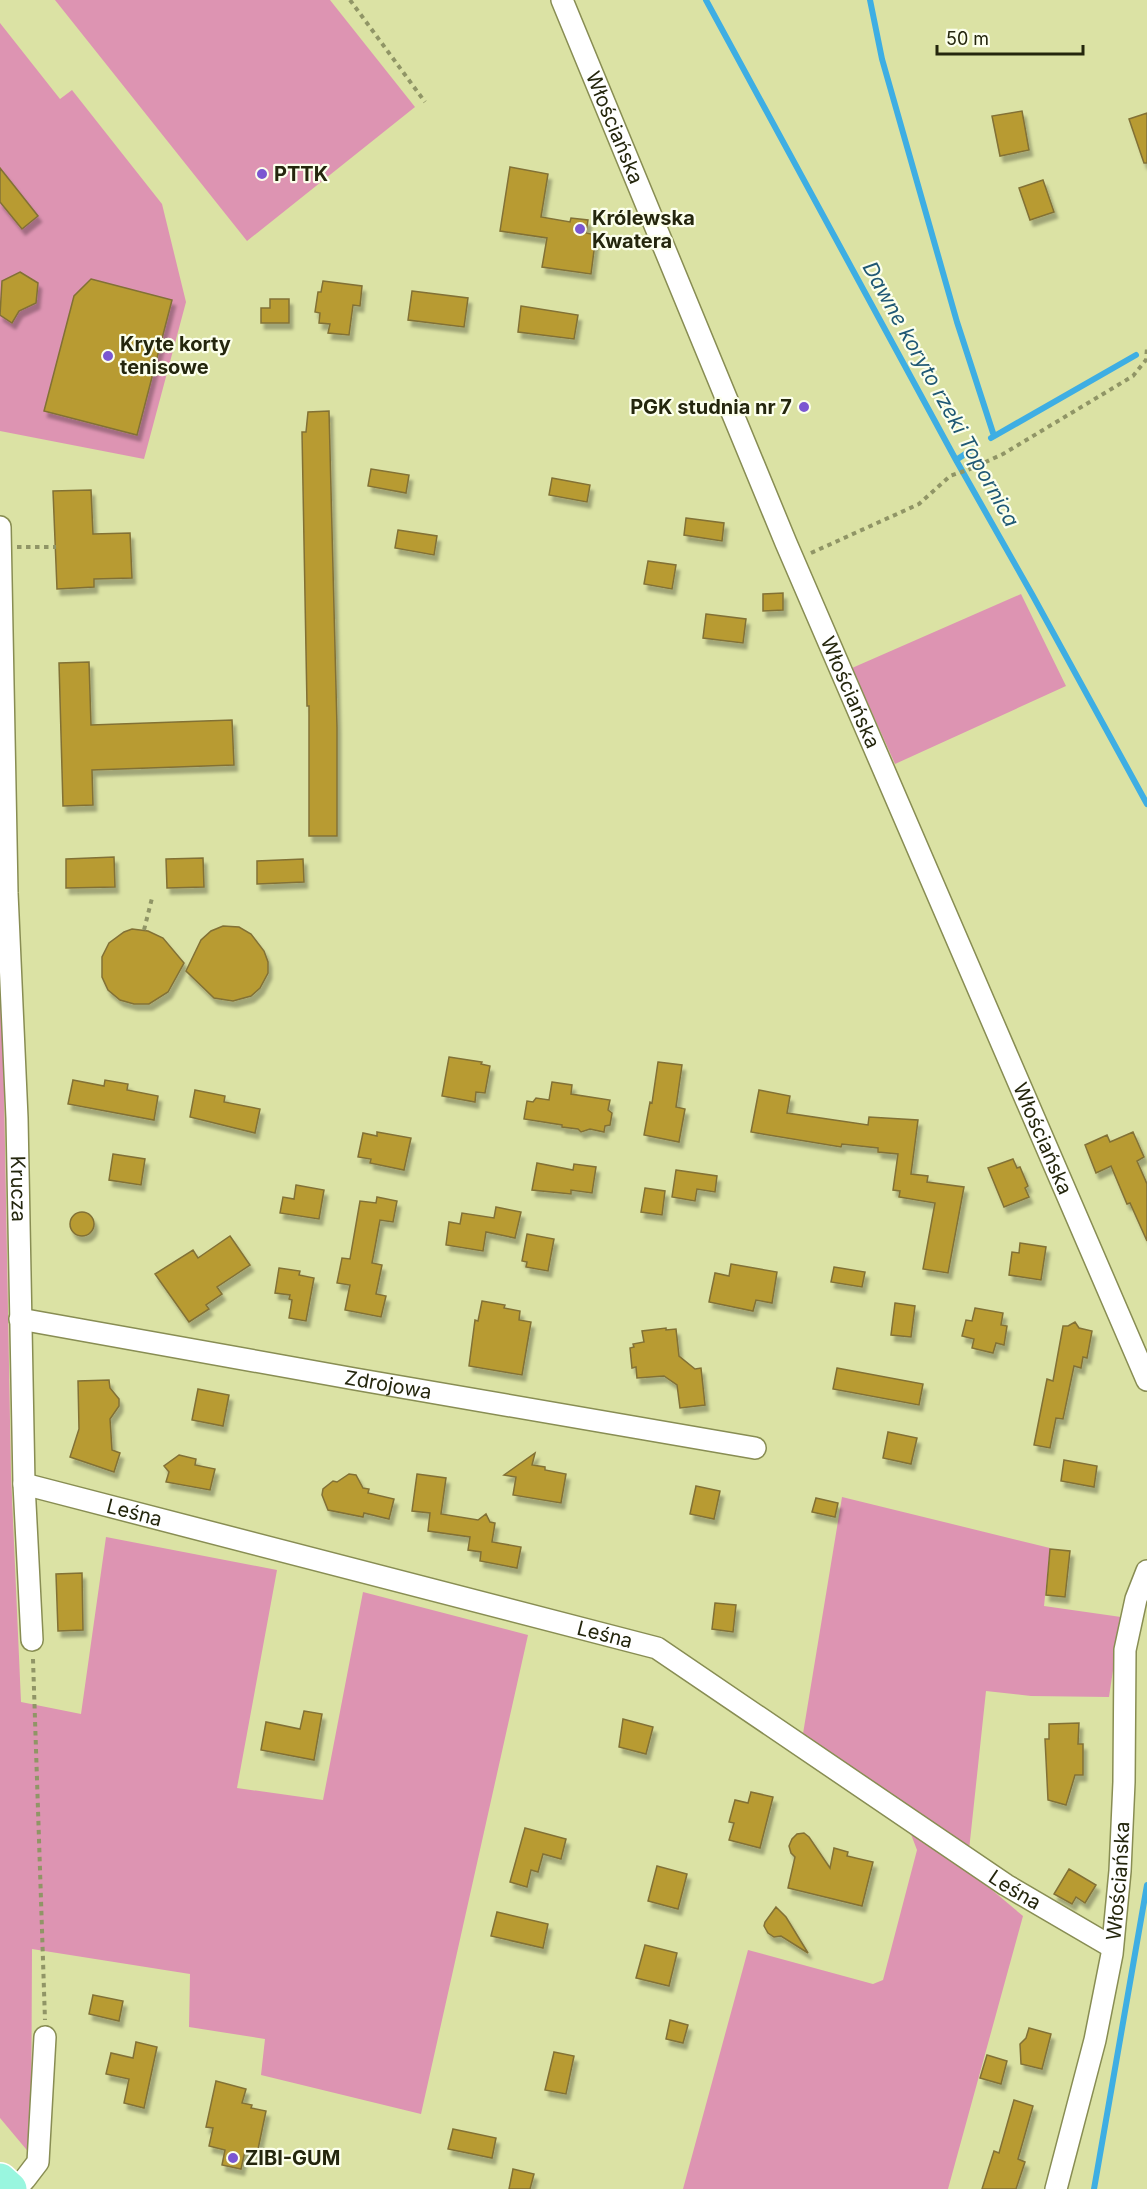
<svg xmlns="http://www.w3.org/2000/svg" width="1147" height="2189" font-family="Inter,sans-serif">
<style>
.green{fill:#dd94b2}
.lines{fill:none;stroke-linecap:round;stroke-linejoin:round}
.stream{stroke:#3eaee3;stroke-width:6}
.building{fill:#b89b32;stroke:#827136;stroke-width:1.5;filter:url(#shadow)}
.minor-casing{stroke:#888d53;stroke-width:24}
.primary-casing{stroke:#fff;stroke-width:36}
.path{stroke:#909566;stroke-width:4;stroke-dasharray:4.5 4.5;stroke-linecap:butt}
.minor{stroke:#fff;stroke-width:21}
.primary{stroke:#99f6df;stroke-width:33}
.poi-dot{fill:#7b57d1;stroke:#fcffec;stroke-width:2}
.labels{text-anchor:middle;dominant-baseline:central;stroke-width:4.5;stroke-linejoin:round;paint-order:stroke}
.street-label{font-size:20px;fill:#24260d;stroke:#fcffec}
.poi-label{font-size:20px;font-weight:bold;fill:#24260d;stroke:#fcffec;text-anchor:start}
.water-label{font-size:21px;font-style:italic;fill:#1f5874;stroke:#fcffec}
</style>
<defs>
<filter id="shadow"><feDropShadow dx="3.5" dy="6" stdDeviation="1.5" flood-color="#0004"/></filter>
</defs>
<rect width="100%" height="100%" fill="#dbe2a4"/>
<path class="green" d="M55,0H330L415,107L247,241Z
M0,23L60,99L72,90L162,204L186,302L144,459L0,431Z
M1021,594L1066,686L895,764L852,668Z
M0,873L11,1475L21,1702L81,1714L106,1537L277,1570L237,1788L323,1800L363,1592L528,1635L421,2114L261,2075L265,2039L189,2027L190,1974L32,1949L31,2155L0,2118Z
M842,1497L1050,1548L1044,1606L1121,1617L1109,1697L1031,1696L986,1691L967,1869L1023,1916L948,2189H683L748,1950L873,1984L883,1980L917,1850L909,1829L799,1758Z"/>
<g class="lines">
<path class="stream" d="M706,0L956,460L1033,596L1147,804
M870,0L882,59L957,322L994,436
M991,438L1136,355
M956,460L973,449
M1094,2189L1147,1885"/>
</g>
<path class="building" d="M1022,111L1029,150L1000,156L992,116Z
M1147,113V163H1144L1129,119Z
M510,167L548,174L541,217L570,222L571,218L588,220L586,233L596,235L591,274L542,267L547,238L500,231Z
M0,168L38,216L22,229L0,202Z
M1043,180L1054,212L1030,220L1019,188Z
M20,272L38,283L36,303L19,311L12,323L0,315L2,281Z
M91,279L172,300L137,435L44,411L74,296Z
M323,281L362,286L360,306L353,305L349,335L328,333L330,324L319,323L320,313L315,312L318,292H321Z
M412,291L468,298L464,327L408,320Z
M270,299H289V323H261V308H270Z
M521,306L578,315L574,339L518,332Z
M329,411L337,727V836H309V706H307L302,432H306L308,412Z
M371,469L409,475L406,493L368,486Z
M552,478L590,485L587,502L549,495Z
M91,490L93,534L130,533L132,578L94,579V587L57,589L53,491Z
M686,518L724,523L722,541L684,535Z
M398,530L437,536L434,555L395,548Z
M648,561L676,565L672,589L644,584Z
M783,593V610L763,611V594Z
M706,614L746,619L743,643L703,638Z
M89,662L91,725L232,720L234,765L92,770L93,805L63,806L59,663Z
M114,857L115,887L66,888V859Z
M203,858L204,887L167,888L166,859Z
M303,859L304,882L257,884V861Z
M223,926L239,927L251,934L264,951L268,962V973L260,988L251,996L233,1001L214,998L186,971L201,940L211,931Z
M132,929L148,931L163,938L184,963L168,992L149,1004H134L120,1000L108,990L102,977V957L109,943L124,932Z
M449,1057L482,1062L481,1064L490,1066L485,1093L476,1092L475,1102L442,1096Z
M658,1062L682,1065L676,1107L685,1109L679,1142L644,1135L650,1102L652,1103Z
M73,1080L104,1086L105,1080L128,1084L127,1090L158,1096L154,1120L68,1104Z
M552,1082L572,1085L571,1094L610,1100L608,1110L612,1113L610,1125L605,1126L604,1132L590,1129L581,1132L578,1129L562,1127V1125L524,1119L527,1101L533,1102L536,1098L549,1100Z
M195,1090L225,1096L224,1102L260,1109L255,1133L190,1117Z
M759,1090L790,1096L787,1113L868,1125L869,1117L918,1120L911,1174L928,1176L927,1182L964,1187L948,1273L923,1269L935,1203L899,1197L900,1191L893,1190L898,1154L878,1152V1148L842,1144L841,1147L751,1132Z
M377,1132L411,1138L404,1170L370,1163L371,1159L358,1157L363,1133L377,1136Z
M1133,1132L1144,1157L1137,1161L1147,1184V1241L1130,1203L1127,1204L1111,1166L1096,1173L1085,1145L1107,1135L1110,1142Z
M113,1154L145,1159L141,1185L109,1180Z
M1013,1159L1017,1168L1020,1167L1028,1186L1025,1188L1029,1197L1004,1207L988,1168Z
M537,1163L573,1170L574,1164L596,1167L592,1193L571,1190V1194L532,1190Z
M676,1170L717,1176L715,1192L697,1189L695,1201L672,1197Z
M296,1185L324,1190L319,1219L280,1213L283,1197L294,1199Z
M645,1188L665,1191L662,1215L641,1212Z
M377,1197L397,1201L393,1222L380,1220L372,1263L382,1265L376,1294L386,1296L381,1317L345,1310L350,1285L337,1283L342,1258L350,1259L360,1201L376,1203Z
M496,1207L521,1212L515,1238L486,1232L483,1251L446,1245L449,1222L460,1224L462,1213L494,1218Z
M70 1224a12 12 0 1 1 24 0a12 12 0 1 1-24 0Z
M527,1234L554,1239L548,1271L526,1267L527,1262L522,1261Z
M230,1236L250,1265L217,1287L222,1294L206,1305L209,1309L189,1322L155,1274L193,1250L198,1258Z
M1020,1243L1046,1247L1041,1280L1009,1275L1012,1252L1019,1253Z
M731,1264L777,1272L772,1303L756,1300L753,1311L709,1302L715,1273L729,1276Z
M834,1267L865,1272L862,1287L831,1282Z
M279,1268L300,1271L299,1275L314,1278L306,1321L289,1318L292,1300L289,1299L290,1295L275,1293Z
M482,1301L505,1305L504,1308L520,1311L519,1320L531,1322L522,1375L469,1366L475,1320L478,1321Z
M895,1303L915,1306L911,1337L891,1335Z
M975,1308L1003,1313L1001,1325L1007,1326L1004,1345L996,1343L993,1353L972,1348L974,1339L962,1336L966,1320L972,1321Z
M1075,1322L1079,1328L1092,1331L1087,1358L1083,1357L1081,1368L1074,1366L1063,1419L1056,1418L1050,1448L1034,1445L1047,1379L1053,1381L1063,1326H1068Z
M666,1328V1330L676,1329L679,1356L695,1369L701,1368L705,1405L680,1408L677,1385L664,1376L637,1378L636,1367L632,1368L630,1348L634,1347L633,1344L644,1342L642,1331Z
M837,1368L923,1384L919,1405L833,1389Z
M109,1380L110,1388L119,1399V1406L110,1419L112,1450L120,1453L114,1472L70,1457L79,1429L78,1381Z
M198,1389L229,1395L223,1426L192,1420Z
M888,1432L917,1438L911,1464L883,1458Z
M535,1453L532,1465L545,1467V1470L566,1474L561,1503L513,1495L516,1477L504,1475Z
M179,1455L196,1459L195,1465L215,1469L210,1490L166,1482L169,1472L164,1466Z
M1064,1460L1097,1466L1094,1487L1061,1481Z
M349,1474L356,1475L363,1488L369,1489L368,1493L394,1499L389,1519L364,1513L363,1517L328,1510L322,1495L323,1489L333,1481L337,1482Z
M417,1474L446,1478L441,1514L478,1520L486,1514L490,1522L495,1523L492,1542L521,1547L517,1568L480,1561L481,1552L468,1550L470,1537L428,1531L430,1513L412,1511Z
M696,1486L720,1491L714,1519L690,1514Z
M816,1498L838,1503L835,1517L812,1512Z
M1050,1549L1070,1551L1065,1597L1046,1595Z
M82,1573L83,1630L58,1631L56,1574Z
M715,1603L736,1605L733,1632L712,1629Z
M304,1711L322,1714L314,1760L261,1750L266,1722L300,1729Z
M623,1719L653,1727L646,1754L619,1747Z
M1079,1723L1078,1744H1083V1775H1075L1066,1805L1048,1800L1045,1739H1049V1724Z
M751,1792L773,1797L760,1848L729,1840L734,1823L729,1822L735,1800L748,1803Z
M525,1828L566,1839L561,1859L543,1854L538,1872L531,1870L527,1887L510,1882Z
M804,1833L809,1837L830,1868L834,1848L848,1852L847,1856L873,1862L862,1906L788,1888L795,1857L791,1853L789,1846L792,1839L797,1834Z
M657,1866L687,1874L678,1909L648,1901Z
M1069,1869L1096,1885L1085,1903L1076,1897L1072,1904L1054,1894Z
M776,1907L786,1917L808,1953L781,1936L774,1937L768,1933L764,1926L765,1922Z
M497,1912L548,1924L543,1948L491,1936Z
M645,1945L677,1953L669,1986L636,1978Z
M93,1995L123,2001L119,2021L89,2014Z
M670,2020L688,2025L683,2043L666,2039Z
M1029,2028L1051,2034L1042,2069L1021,2064L1020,2044L1026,2038Z
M136,2042L157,2047L144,2108L124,2103L129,2079L106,2074L111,2053L133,2058Z
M554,2052L574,2056L566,2094L545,2090Z
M987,2055L1007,2061L1001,2084L980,2078Z
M216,2081L246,2089L242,2103L252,2105L251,2108L266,2111L257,2154L245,2151L241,2169L222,2165L225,2150L209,2146L213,2128L206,2127Z
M1014,2100L1033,2106L1018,2159L1025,2162L1016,2189H982L994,2151L999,2153Z
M453,2129L496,2138L492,2158L448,2149Z
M513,2169L534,2174L530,2189H509Z"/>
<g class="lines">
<defs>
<g id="minor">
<path id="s1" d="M562,0L786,543L1147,1380"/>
<path id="s2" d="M0,527L7,893L17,1118L24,1484L32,1640"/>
<path id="s3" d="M20,1319L355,1379L755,1448"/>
<path id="s4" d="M24,1484L657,1648L1006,1885L1112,1947"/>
<path d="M16,2189L25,2179L38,2162L45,2037"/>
<path id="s5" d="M1056,2189L1095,2040L1112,1954L1120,1871L1124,1782L1125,1650L1136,1599L1147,1571"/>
</g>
<path id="primary" d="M0,2180L10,2189"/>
</defs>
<use href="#minor" class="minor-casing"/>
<use href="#primary" class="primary-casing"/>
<path class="path" d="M350,0L425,102
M17,547H56
M811,553L919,504L950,476L970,469L1003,454L1133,376L1146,360L1147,348
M144,930L152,898
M33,1659L45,2020"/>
<use href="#minor" class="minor"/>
<use href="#primary" class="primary"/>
</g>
<g class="poi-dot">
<circle cx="262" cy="174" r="6"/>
<circle cx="580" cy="229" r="6"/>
<circle cx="108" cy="356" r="6"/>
<circle cx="804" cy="407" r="6"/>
<circle cx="233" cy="2158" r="6"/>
</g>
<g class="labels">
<g class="street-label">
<text stroke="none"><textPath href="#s1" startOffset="138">Włościańska</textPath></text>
<text stroke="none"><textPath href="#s1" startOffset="750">Włościańska</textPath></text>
<text stroke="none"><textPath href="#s1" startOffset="1236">Włościańska</textPath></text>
<text stroke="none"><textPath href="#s2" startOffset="662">Krucza</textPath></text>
<text stroke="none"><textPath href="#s3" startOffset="374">Zdrojowa</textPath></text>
<text stroke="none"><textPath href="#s4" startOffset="114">Leśna</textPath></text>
<text stroke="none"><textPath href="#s4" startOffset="600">Leśna</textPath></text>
<text stroke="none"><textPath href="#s5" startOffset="315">Włościańska</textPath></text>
<text stroke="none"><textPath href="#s4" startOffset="1086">Leśna</textPath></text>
</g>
<g class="poi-label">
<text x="274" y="174">PTTK</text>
<text x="592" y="218">Królewska<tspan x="592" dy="23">Kwatera</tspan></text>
<text x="120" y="344">Kryte korty<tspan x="120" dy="23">tenisowe</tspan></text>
<text x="792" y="407" text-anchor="end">PGK studnia nr 7</text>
<text x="245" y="2158">ZIBI-GUM</text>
</g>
<g class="water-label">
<text transform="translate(941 394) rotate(61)">Dawne koryto rzeki Topornica</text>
</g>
</g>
<path d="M937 45v9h146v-9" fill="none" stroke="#24260d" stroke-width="3"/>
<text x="946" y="45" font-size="18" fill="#24260d" stroke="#fcffec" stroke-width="4.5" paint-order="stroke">50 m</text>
</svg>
